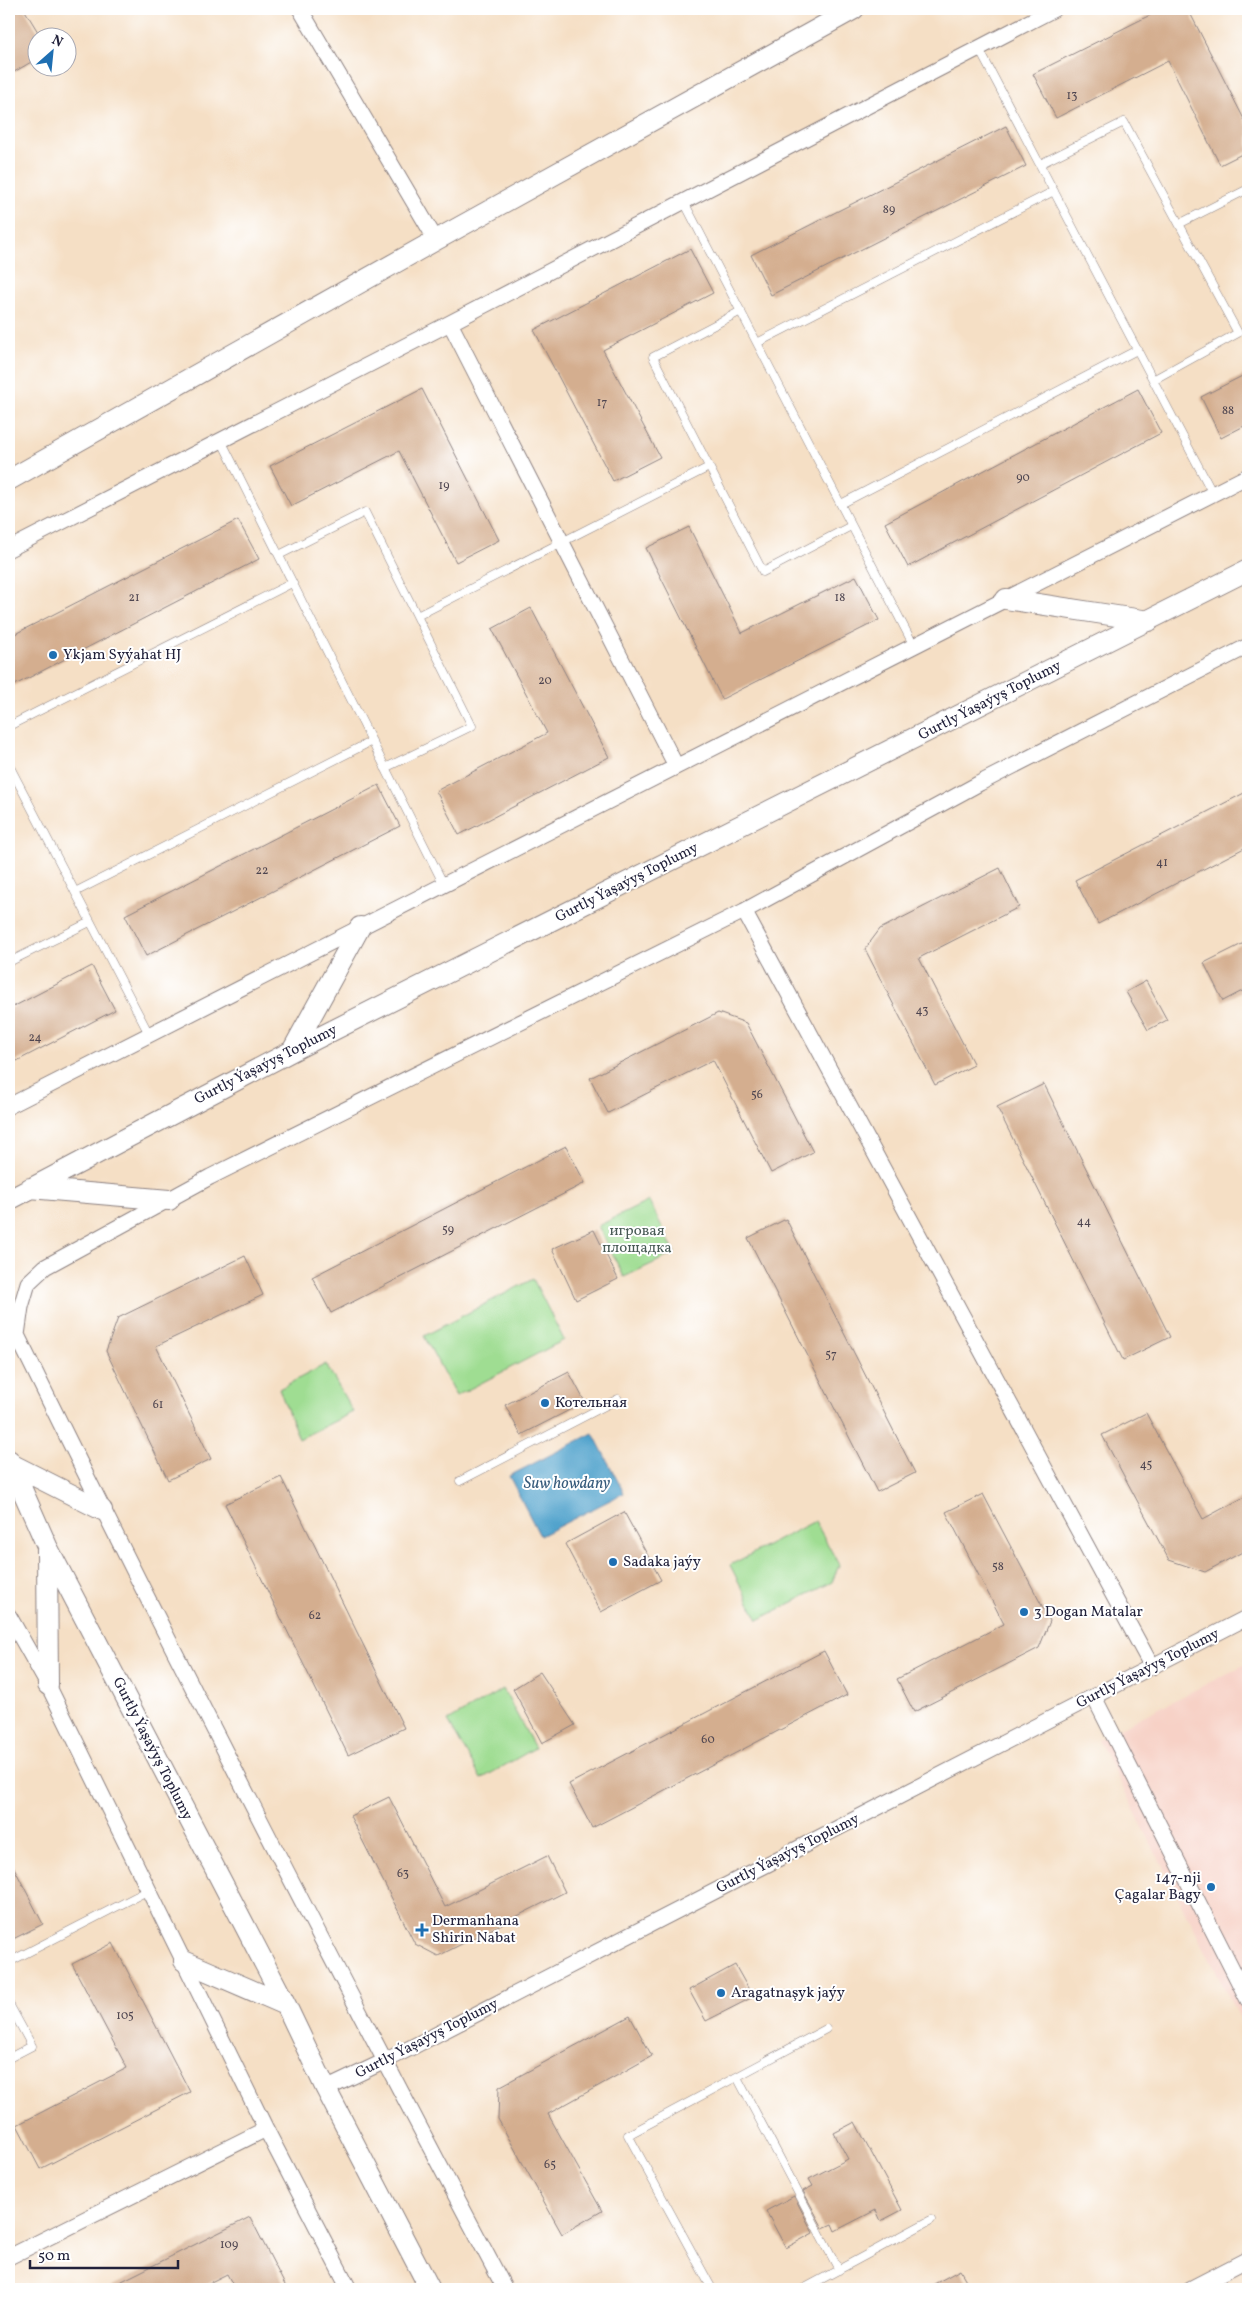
<svg xmlns="http://www.w3.org/2000/svg" width="1257" height="2298" font-family="Vollkorn,serif">
<style>
.built{fill:#f7d1c6}
.green{fill:#9fdd92;stroke:#608066}
.water{fill:#51a3cc;stroke:#3a6284}
.building{fill:#d4ae8f}
.lines{fill:none;stroke-linecap:round;stroke-linejoin:round}
.service-casing{stroke:#8c8080;stroke-width:9}
.minor-casing{stroke:#8c8080;stroke-width:17}
.tertiary-casing{stroke:#8c8080;stroke-width:22}
.service{stroke:#fff;stroke-width:8}
.minor{stroke:#fff;stroke-width:15}
.tertiary{stroke:#fff;stroke-width:20}
.poi-dot{fill:#1f6fb2;stroke:#fff;stroke-width:2}
.labels{text-anchor:middle;dominant-baseline:central;stroke-width:4;stroke-linejoin:round;paint-order:stroke}
.number-label{font-size:12px;fill:#4e4550}
.poi-label{font-size:15px;fill:#22223b;stroke:#fff;text-anchor:start}
.street-label{font-size:15px;fill:#22223b;stroke:#fff}
.park-label{font-size:15px;fill:#485a55;stroke:#fff}
.water-label{font-size:16px;font-style:italic;fill:#375c7c;stroke:#fff}
</style>
<rect width="100%" height="100%" fill="#fff"/>
<filter id="ink" filterUnits="userSpaceOnUse"><feTurbulence type="fractalNoise" baseFrequency=".02" numOctaves="2"/><feDisplacementMap in="SourceGraphic" scale="10" xChannelSelector="R" yChannelSelector="G"/><feConvolveMatrix kernelMatrix="1 2 1 2 8 2 1 2 1" color-interpolation-filters="sRGB"/></filter>
<filter id="wash" filterUnits="userSpaceOnUse"><feTurbulence type="fractalNoise" baseFrequency=".0096" numOctaves="4" result="noise"/><feDisplacementMap in="SourceGraphic" scale="20" xChannelSelector="R" yChannelSelector="G"/><feGaussianBlur stdDeviation="1.12" result="paint"/><feColorMatrix in="noise" values="0 0 0 0 0 0 0 0 0 0 0 0 0 0 0 0 0 1.4 0 .05"/><feComposite in="paint" operator="in"/></filter>
<g filter="url(#wash)">
<rect width="100%" height="100%" fill="#f5dfc5"/>
<path class="built" d="M1248,1663V2034L1098,1739Z"/>
<path class="green" d="M649,1201L675,1253L624,1277L598,1226Z
M533,1279L564,1340L456,1396L424,1336Z
M326,1364L353,1412L299,1439L279,1389Z
M815,1521L839,1565L832,1582L758,1620L730,1565Z
M503,1689L535,1748L481,1779L448,1721Z"/>
<path class="water" d="M593,1433L624,1493L540,1536L509,1476Z"/>
<g id="blocks">
<path class="building" d="M9,9H24L38,32V58L9,75Z
M1162,9H1188L1248,127V151L1220,165L1168,61L1056,118L1033,74Z
M1006,126L1026,166L771,295L751,255Z
M690,249L713,293L603,350L660,457L613,481L534,330Z
M1248,373V424L1221,438L1201,397Z
M422,389L499,540L456,562L399,451L291,506L270,466Z
M1138,389L1161,433L908,567L885,523Z
M238,520L259,559L9,688V637Z
M689,527L742,633L856,576L879,620L722,699L646,548Z
M531,608L609,757L459,835L436,791L547,733L492,629Z
M379,785L400,826L146,956L125,915Z
M1248,791V846L1098,924L1075,880Z
M1000,868L1019,907L919,958L974,1065L935,1085L865,949L880,929Z
M1248,941V988L1223,1001L1204,963Z
M92,966L115,1010L9,1065V1009Z
M1146,981L1167,1020L1148,1030L1126,992Z
M718,1013L746,1023L813,1152L771,1173L713,1060L608,1113L590,1078Z
M1044,1084L1170,1337L1123,1360L997,1107Z
M566,1146L585,1183L331,1313L312,1277Z
M786,1219L915,1473L877,1492L748,1238Z
M594,1230L618,1279L576,1300L552,1249Z
M245,1256L263,1295L156,1346L211,1459L168,1480L106,1351L118,1318Z
M569,1372L585,1402L521,1435L505,1405Z
M1146,1413L1203,1519L1248,1495V1549L1205,1572L1169,1560L1102,1435Z
M281,1477L404,1728L348,1755L225,1504Z
M983,1494L1050,1621L1039,1648L914,1712L897,1679L1004,1624L946,1512Z
M624,1512L661,1580L601,1612L565,1544Z
M824,1651L847,1695L592,1828L569,1784Z
M540,1672L575,1725L542,1743L513,1689Z
M389,1797L445,1907L547,1856L565,1892L438,1956L415,1944L350,1816Z
M9,1858L43,1924L9,1941Z
M113,1943L190,2092L40,2169L17,2125L127,2068L72,1964Z
M735,1965L753,1997L706,2021L689,1990Z
M630,2016L652,2056L548,2114L602,2211L562,2234L498,2119L499,2087Z
M855,2122L902,2210L881,2221L876,2210L835,2231L832,2224L823,2228L803,2191L813,2186L809,2179L848,2159L834,2133Z
M794,2196L813,2233L786,2248L766,2211Z
M250,2217L287,2289H235L227,2274L197,2289H106Z
M960,2270L971,2289H925Z"/>
</g>
</g>
<g filter="url(#ink)">
<use href="#blocks" fill-opacity="0" stroke="#8c8080" stroke-width="1"/>
<g class="lines">
<defs>
<path id="service" d="M978,47L1213,494
M1040,164L1124,122L1238,333L1153,380
M683,200L914,646
M1179,224L1248,189
M741,311L653,357L763,572L851,526
M757,343L1054,191
M221,440L444,885
M841,504L1137,350
M279,555L365,512L472,726L385,768
M417,616L709,467
M9,726L292,583
M9,765L149,1034
M75,892L372,741
M9,962L90,922
M460,1481L618,1399
M9,1962L149,1890
M9,2004L32,2046L9,2058
M737,2077L839,2270
M712,2289L628,2135L826,2029
M803,2289L931,2220"/>
<path id="minor" d="M300,9L436,240
M450,323L676,766
M9,549L450,323L1054,9
M744,911L1152,1667
M9,1106L1248,476
M9,1616L48,1685L266,2129L349,2289
M1094,1697L1248,2000
M326,2089L385,2061L1248,1617
M9,2257L266,2129
M505,2289C338,1974 174,1656 17,1335L21,1307L28,1283L45,1267L210,1177L744,911L980,783L1248,646
M1190,2289L1248,2259"/>
<path id="tertiary" d="M9,480L436,240L854,9
M1006,599L1149,621
M292,1051L360,927
M30,1188L169,1200
M9,1200L292,1051L1248,570
M9,1460L47,1546L286,2005L326,2089L430,2289
M11,1464L102,1510
M47,1550L48,1685
M184,1961L286,2005"/>
</defs>
<use href="#service" class="service-casing"/>
<use href="#minor" class="minor-casing"/>
<use href="#tertiary" class="tertiary-casing"/>
<use href="#service" class="service"/>
<use href="#minor" class="minor"/>
<use href="#tertiary" class="tertiary"/>
</g>
</g>
<g class="poi-dot">
<circle cx="53" cy="655" r="5"/>
<circle cx="545" cy="1403" r="5"/>
<circle cx="613" cy="1562" r="5"/>
<circle cx="1024" cy="1612" r="5"/>
<circle cx="1211" cy="1887" r="5"/>
<path d="M419.5 1922.5h5v5h5v5h-5v5h-5v-5h-5v-5h5z"/>
<circle cx="721" cy="1993" r="5"/>
</g>
<g class="labels">
<g class="number-label">
<text x="1072" y="96">13</text>
<text x="889" y="210">89</text>
<text x="602" y="403">17</text>
<text x="1228" y="411">88</text>
<text x="1023" y="478">90</text>
<text x="444" y="486">19</text>
<text x="134" y="598">21</text>
<text x="840" y="598">18</text>
<text x="545" y="681">20</text>
<text x="1162" y="863">41</text>
<text x="262" y="871">22</text>
<text x="922" y="1011">43</text>
<text x="35" y="1038">24</text>
<text x="757" y="1095">56</text>
<text x="1084" y="1222">44</text>
<text x="448" y="1230">59</text>
<text x="831" y="1355">57</text>
<text x="158" y="1405">61</text>
<text x="1146" y="1465">45</text>
<text x="998" y="1567">58</text>
<text x="315" y="1616">62</text>
<text x="708" y="1740">60</text>
<text x="403" y="1874">63</text>
<text x="125" y="2016">105</text>
<text x="550" y="2165">65</text>
<text x="229" y="2245">109</text>
</g>
<g class="poi-label">
<text x="63" y="655">Ykjam Syýahat HJ</text>
<text x="555" y="1403">Котельная</text>
<text x="623" y="1562">Sadaka jaýy</text>
<text x="1034" y="1612">3 Dogan Matalar</text>
<text x="1201" y="1878" text-anchor="end">147-nji<tspan x="1201" dy="17">Çagalar Bagy</tspan></text>
<text x="432" y="1921">Dermanhana<tspan x="432" dy="17">Shirin Nabat</tspan></text>
<text x="731" y="1993">Aragatnaşyk jaýy</text>
</g>
<g class="street-label">
<text transform="translate(990 701) rotate(-27)">Gurtly Ýaşaýyş Toplumy</text>
<text transform="translate(627 883) rotate(-27)">Gurtly Ýaşaýyş Toplumy</text>
<text transform="translate(266 1065) rotate(-27)">Gurtly Ýaşaýyş Toplumy</text>
<text transform="translate(1148 1669) rotate(-27)">Gurtly Ýaşaýyş Toplumy</text>
<text transform="translate(152 1749) rotate(63)">Gurtly Ýaşaýyş Toplumy</text>
<text transform="translate(788 1854) rotate(-27)">Gurtly Ýaşaýyş Toplumy</text>
<text transform="translate(427 2039) rotate(-27)">Gurtly Ýaşaýyş Toplumy</text>
</g>
<g class="park-label">
<text x="637" y="1231">игровая<tspan x="637" dy="17">площадка</tspan></text>
</g>
<g class="water-label">
<text x="567" y="1484">Suw howdany</text>
</g>
</g>
<rect width="1257" height="2298" fill="none" stroke="#fff" stroke-width="30"/>
<g transform="translate(52 52) rotate(27)"><circle r="24" fill="#ffffff" stroke="#a7a7b1"/>
<path d="M0-4L9 19L0 12L-9 19Z" fill="#1f6fb2"/>
<text y="-8" font-size="14" font-weight="bold" text-anchor="middle" fill="#22223b">N</text>
</g>
<path d="M30 2260v8h148v-8" fill="none" stroke="#22223b" stroke-width="2.5"/>
<text x="38" y="2260" font-size="15" fill="#22223b" stroke="#ffffff" stroke-width="4" paint-order="stroke">50 m</text>
</svg>
